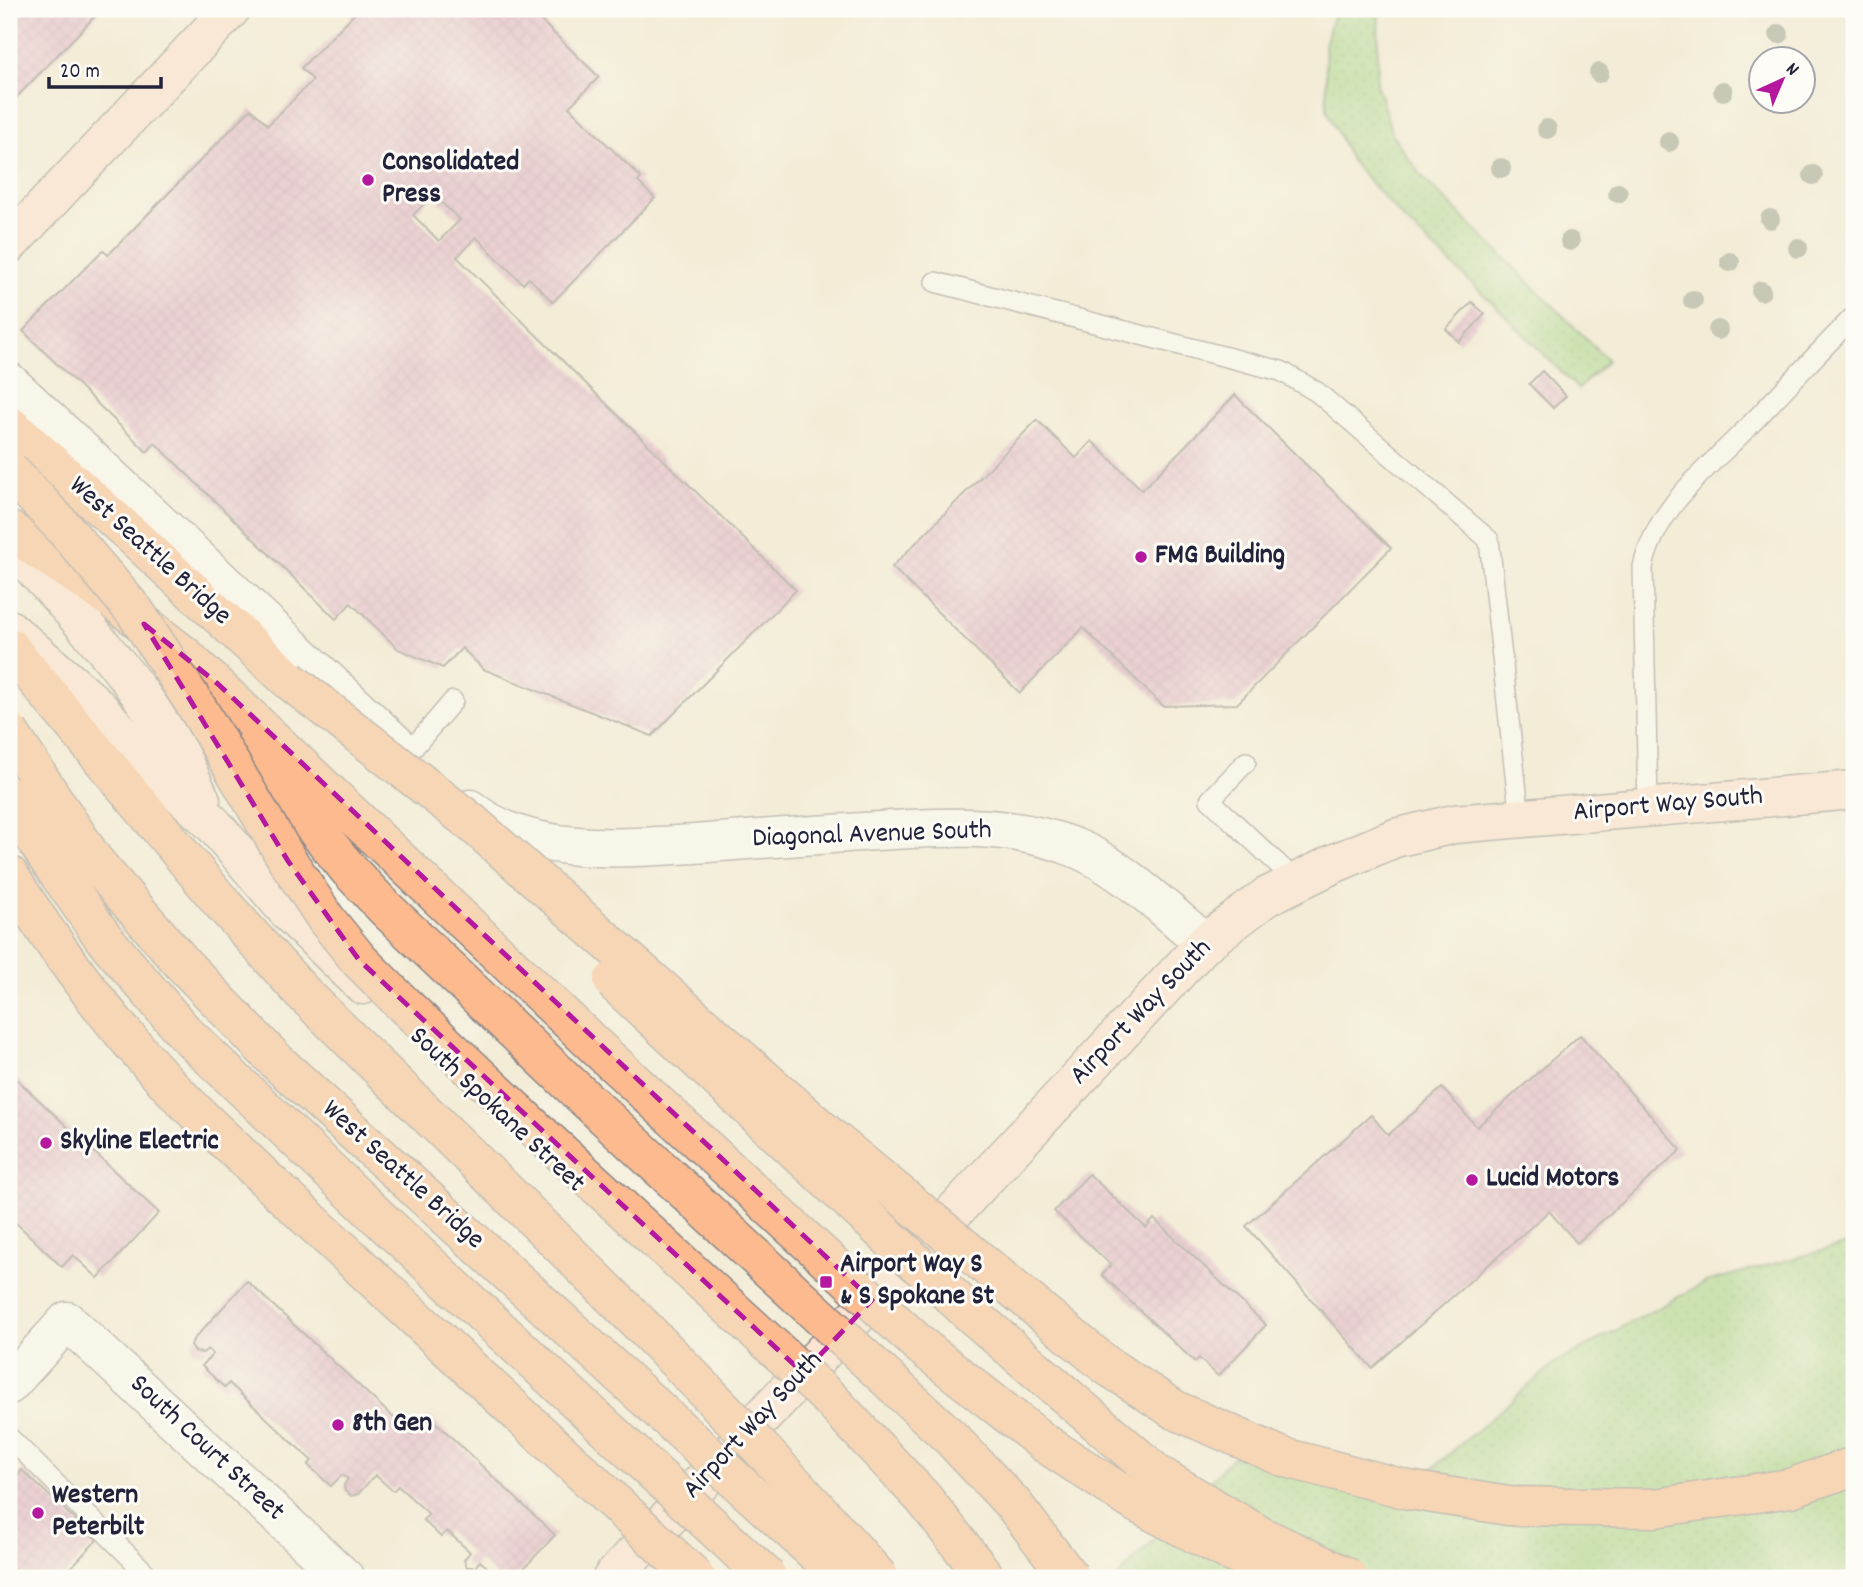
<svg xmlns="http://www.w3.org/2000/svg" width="1863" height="1587" font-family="Dekko,sans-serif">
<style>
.grass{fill:url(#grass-dots);stroke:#627c61;stroke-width:2}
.building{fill:url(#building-cross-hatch);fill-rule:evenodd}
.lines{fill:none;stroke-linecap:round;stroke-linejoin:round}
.service-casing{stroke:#8a8789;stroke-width:22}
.minor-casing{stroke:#8a8789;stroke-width:41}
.secondary-casing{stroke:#8a8789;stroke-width:41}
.motorway-casing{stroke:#8a8789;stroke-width:41}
.service{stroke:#fff;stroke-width:19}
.minor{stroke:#fff;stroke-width:38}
.secondary{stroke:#fee3d2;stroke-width:38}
.motorway{stroke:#fcba8e;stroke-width:38}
.motorway-bridge-casing{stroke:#8a8789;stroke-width:41;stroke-linecap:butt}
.motorway-bridge{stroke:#fcba8e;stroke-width:38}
.tree{fill:#959b8e}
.marked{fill:none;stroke:#b5179e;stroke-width:5;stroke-dasharray:14 9;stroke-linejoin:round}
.poi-dot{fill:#b5179e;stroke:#fdfcf7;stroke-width:2.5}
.labels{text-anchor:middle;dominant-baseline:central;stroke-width:6;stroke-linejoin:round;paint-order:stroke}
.poi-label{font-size:28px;font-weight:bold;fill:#22223b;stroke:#fdfcf7;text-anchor:start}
.street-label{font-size:28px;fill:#22223b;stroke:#fdfcf7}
</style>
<defs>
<pattern id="grass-dots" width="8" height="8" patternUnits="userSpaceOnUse" patternTransform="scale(1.75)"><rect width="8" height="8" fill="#a1d687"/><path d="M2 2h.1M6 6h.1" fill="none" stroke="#8ab775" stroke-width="1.8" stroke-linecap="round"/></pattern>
<pattern id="building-cross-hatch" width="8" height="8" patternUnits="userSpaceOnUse" patternTransform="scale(1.75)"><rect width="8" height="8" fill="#e2afcd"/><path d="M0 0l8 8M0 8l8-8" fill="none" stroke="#c296b1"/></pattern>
</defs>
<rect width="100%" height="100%" fill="#fdfcf7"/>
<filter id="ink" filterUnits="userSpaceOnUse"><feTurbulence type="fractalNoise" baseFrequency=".0143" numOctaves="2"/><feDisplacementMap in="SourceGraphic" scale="14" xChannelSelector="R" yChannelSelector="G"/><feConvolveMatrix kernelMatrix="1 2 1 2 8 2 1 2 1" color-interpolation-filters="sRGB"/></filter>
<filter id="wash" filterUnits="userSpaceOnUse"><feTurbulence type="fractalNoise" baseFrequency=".00686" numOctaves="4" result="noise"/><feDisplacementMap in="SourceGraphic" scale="28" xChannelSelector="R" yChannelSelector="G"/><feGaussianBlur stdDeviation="1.57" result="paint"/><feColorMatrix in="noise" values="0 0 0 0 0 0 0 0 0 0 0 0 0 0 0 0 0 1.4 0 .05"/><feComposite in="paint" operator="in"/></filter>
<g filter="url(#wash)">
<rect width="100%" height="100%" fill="#f3ecd7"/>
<path class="grass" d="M1335,9H1379L1377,85L1393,136L1423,178L1608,360L1578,389L1498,308L1405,221L1351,161L1327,110L1325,45Z
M1854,1242V1578H1117L1251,1438L1411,1487L1555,1363L1706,1282Z"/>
<g id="blocks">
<path class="building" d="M9,9H102L9,105Z
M359,9H529L599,77L569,107L641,178L638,182L655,198L553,302L529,278L523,284L476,237L457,257L796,590L652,736L483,669L462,648L443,668L398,649L351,603L336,619L155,443L147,452L23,331L103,250L108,255L251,109L268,125L313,80L301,68ZM433,195L460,220L439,241L413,215Z
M1472,302L1485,314L1459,342L1446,329Z
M1542,371L1566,396L1553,408L1529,384Z
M1235,395L1391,548L1237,704L1163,706L1083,628L1020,693L892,567L1037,420L1076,458L1092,441L1142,490Z
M1580,1035L1681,1150L1577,1243L1549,1211L1372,1368L1246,1226L1371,1115L1388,1135L1442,1088L1477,1127Z
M9,1072L159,1213L98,1278L73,1255L62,1267L9,1216Z
M1089,1174L1146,1228L1154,1219L1266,1325L1218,1376L1199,1358L1195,1362L1102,1275L1111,1265L1054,1211Z
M247,1281L412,1435L429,1416L555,1535L515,1578H499L480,1561L475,1567H467L464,1560L470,1552L447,1531L441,1537L423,1520L429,1514L398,1486L393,1491L375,1475L358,1494L351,1496L345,1491L344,1485L348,1479L342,1475L331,1486L308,1465L312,1461L229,1383L225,1388L202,1366L213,1354L208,1349L202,1353L195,1352L191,1346L193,1340Z
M22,1470L97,1540L61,1578H9V1485Z"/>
</g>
</g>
<g filter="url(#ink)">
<use href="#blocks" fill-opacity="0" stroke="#8a8789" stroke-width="2"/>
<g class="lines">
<defs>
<path id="service" d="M935,282L1281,371L1317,392L1489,540L1520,819
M407,755L453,701
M1246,762L1210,800L1296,881
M1648,808L1643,567C1657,506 1705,471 1747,428C1783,391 1818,353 1854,316
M9,1437L151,1578"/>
<path id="minor" d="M9,382L398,746
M470,809C528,857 624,848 694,844C745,840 796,836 848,833C921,828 1003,819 1073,847C1118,864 1168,912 1205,943
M9,1385L67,1321L345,1578"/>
<path id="secondary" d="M9,244L231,9
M9,542C70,608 136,677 180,756C188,771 194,786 201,800
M9,629L94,703L160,775L213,824L289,913L363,985
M612,1578L1205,943L1266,897L1333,864L1395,838L1454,824L1854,790"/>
<path id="motorway" d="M9,425L136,539L289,680
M9,530L113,600L185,656L610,1060
M9,647L221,902L300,990
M257,742L304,815L349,870L386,909L576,1090
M9,875C56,950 109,1021 170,1086C201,1119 236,1150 269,1182"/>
</defs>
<use href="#service" class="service-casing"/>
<use href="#minor" class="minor-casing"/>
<use href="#secondary" class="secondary-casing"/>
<use href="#motorway" class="motorway-casing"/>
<use href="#service" class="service"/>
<use href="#minor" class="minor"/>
<use href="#secondary" class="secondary"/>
<use href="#motorway" class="motorway"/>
<defs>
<path id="motorway-bridge" d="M9,470L64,528L136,613L200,712L288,861L326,919L359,960L403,1004L532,1126L829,1398L924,1499L986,1578
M289,680L471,822L830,1137L1106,1365L1175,1410L1283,1457L1409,1490L1508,1506L1654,1508L1790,1488L1854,1466
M9,732L94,861L183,964L277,1062L843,1578
M9,796L46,856L103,937L184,1032L378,1217L768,1578
M613,981L969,1312L1157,1474L1261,1536L1349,1578
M300,990C495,1183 698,1371 879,1578
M610,1060L920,1345L1043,1442L1136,1503L1281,1578
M576,1090L950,1437L1014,1505L1070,1578
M269,1182L696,1578"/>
</defs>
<use href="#motorway-bridge" class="motorway-bridge-casing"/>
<use href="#motorway-bridge" class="motorway-bridge"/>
</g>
<g class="tree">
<circle cx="1779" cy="34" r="10"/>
<circle cx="1599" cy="73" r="10"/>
<circle cx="1723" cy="91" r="10"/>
<circle cx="1547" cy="129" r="10"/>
<circle cx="1669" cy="142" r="10"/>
<circle cx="1501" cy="168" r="10"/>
<circle cx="1813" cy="175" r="10"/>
<circle cx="1618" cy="193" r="10"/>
<circle cx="1770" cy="219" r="10"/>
<circle cx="1570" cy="241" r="10"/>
<circle cx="1798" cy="248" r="10"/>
<circle cx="1730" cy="262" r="10"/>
<circle cx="1761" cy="291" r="10"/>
<circle cx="1693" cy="300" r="10"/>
<circle cx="1718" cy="330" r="10"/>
</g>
</g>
<path d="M0 0H1863V1587H0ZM144,624L218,684L872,1300L803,1373L359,960L288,861Z" fill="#f3ecd7" fill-opacity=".55" fill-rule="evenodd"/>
<path class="marked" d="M144,624L218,684L872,1300L803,1373L359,960L288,861Z"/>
<g class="poi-dot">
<circle cx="368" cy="180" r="7"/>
<circle cx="1141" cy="557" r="7"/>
<circle cx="46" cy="1143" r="7"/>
<circle cx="1472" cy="1180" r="7"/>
<rect x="819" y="1275" width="14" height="14" rx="3.5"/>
<circle cx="338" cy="1425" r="7"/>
<circle cx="38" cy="1513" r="7"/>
</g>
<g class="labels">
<g class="poi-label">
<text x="382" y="164">Consolidated<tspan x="382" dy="32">Press</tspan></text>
<text x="1155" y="557">FMG Building</text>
<text x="60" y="1143">Skyline Electric</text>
<text x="1486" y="1180">Lucid Motors</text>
<text x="840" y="1266">Airport Way S<tspan x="840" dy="32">&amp; S Spokane St</tspan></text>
<text x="352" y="1425">8th Gen</text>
<text x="52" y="1497">Western<tspan x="52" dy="32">Peterbilt</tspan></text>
</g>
<g class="street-label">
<text transform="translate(149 552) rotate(42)">West Seattle Bridge</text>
<text transform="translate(1668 806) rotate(-5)">Airport Way South</text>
<text transform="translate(872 836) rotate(-2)">Diagonal Avenue South</text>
<text transform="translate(1142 1013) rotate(-46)">Airport Way South</text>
<text transform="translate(496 1111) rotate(43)">South Spokane Street</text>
<text transform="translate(402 1176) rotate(42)">West Seattle Bridge</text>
<text transform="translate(754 1426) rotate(-47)">Airport Way South</text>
<text transform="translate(206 1449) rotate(43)">South Court Street</text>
</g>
</g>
<rect width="1863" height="1587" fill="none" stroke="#fdfcf7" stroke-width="35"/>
<g transform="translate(1782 80) rotate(44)"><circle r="33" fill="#fdfcf7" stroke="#a5a5ac" stroke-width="2"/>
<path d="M0-5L12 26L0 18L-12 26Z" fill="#b5179e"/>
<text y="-10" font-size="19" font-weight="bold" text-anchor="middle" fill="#22223b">N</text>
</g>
<path d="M49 77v10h112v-10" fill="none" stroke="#22223b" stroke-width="3.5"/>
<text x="60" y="77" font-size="21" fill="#22223b" stroke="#fdfcf7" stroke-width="5" paint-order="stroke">20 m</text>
</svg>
